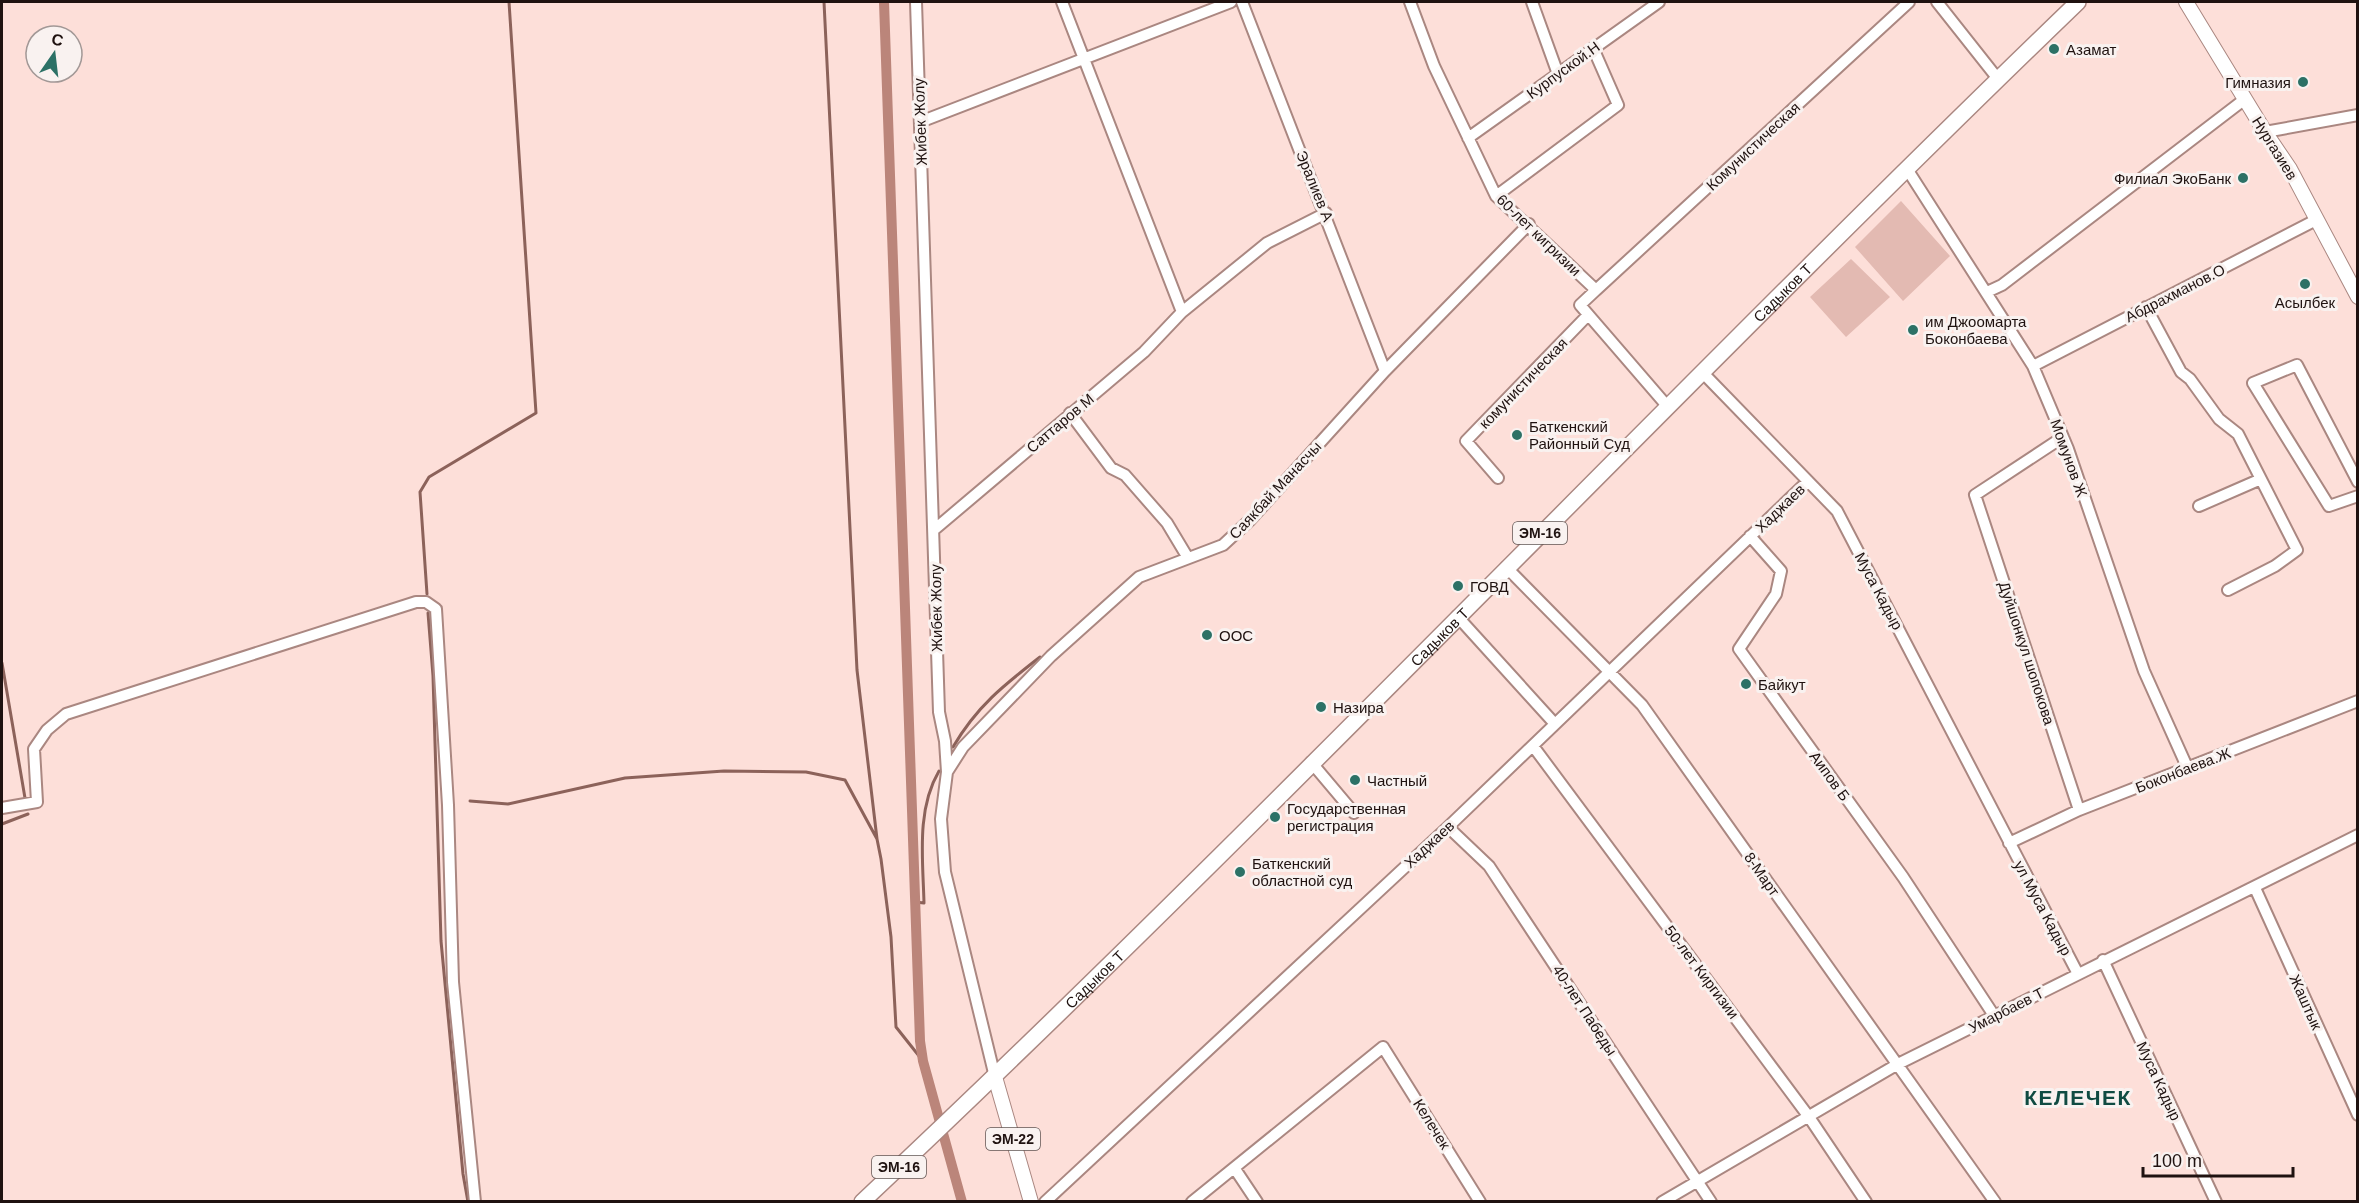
<svg xmlns="http://www.w3.org/2000/svg" width="2359" height="1203" font-family="Helvetica,sans-serif">
<style>
.green{fill:#e3bab2}
.lines{fill:none;stroke-linecap:round;stroke-linejoin:round}
.stream{stroke:#8c625a;stroke-width:3}
.canal{stroke:#bb857a;stroke-width:10}
.minor-casing{stroke:#aa8781;stroke-width:14}
.major-casing{stroke:#aa8781;stroke-width:16}
.highway-casing{stroke:#aa8781;stroke-width:18}
.minor{stroke:#fff;stroke-width:10}
.major{stroke:#fff;stroke-width:14}
.highway{stroke:#fff;stroke-width:15}
.poi-dot{fill:#2c7166;stroke:#f9f2f0;stroke-width:2}
.labels{text-anchor:middle;dominant-baseline:central;stroke-width:6;stroke-linejoin:round;paint-order:stroke}
.shield{fill:#f9f2f0;stroke:#605553;stroke-width:1.5}
.shield-label{font-size:14px;font-weight:bold;fill:#1f1210}
.poi-label{font-size:15px;fill:#1f1210;stroke:#f9f2f0;text-anchor:start}
.street-label{font-size:15px;fill:#1f1210;stroke:#f9f2f0}
.district-label{font-size:21px;font-weight:bold;letter-spacing:1.5px;fill:#104b42;stroke:#f9f2f0}
</style>
<rect width="100%" height="100%" fill="#fddfd9"/>
<path class="green" d="M1901,201L1950,256L1903,301L1855,247Z
M1851,259L1890,297L1846,337L1810,297Z"/>
<g class="lines">
<path class="stream" d="M824,2L857,670L877,839
M427,594L420,492L429,477L536,413L509,2
M428,613L433,676L441,941L463,1174L468,1202
M2,663L25,798
M953,747C977,706 1004,685 1040,657
M470,801L508,804L625,778L724,771L806,772L845,780L877,839L881,859L891,937L896,1027L923,1061
M2,824L28,814
M915,902L924,903C923,860 916,810 939,771"/>
<path class="canal" d="M884,2L920,1041L923,1061L962,1202"/>
<defs>
<path id="minor" d="M916,2L939,712L945,741L947,772L941,819L945,872L995,1077
M1062,2L1182,312
M1242,2L1385,371
M1410,2L1434,66L1496,196L1596,290L1580,305L1668,407
M1532,2L1558,74
M1937,2L1998,79
M920,122L1231,2
M2265,132L2358,115
M1468,138L1659,2
M1907,169L2033,366L2068,449L2144,671L2188,769
M1496,196L1618,105L1593,48
M1596,290L1909,2
M1987,292L2002,285L2245,99
M2146,307L2181,372L2190,379L2219,419L2238,434L2297,550L2275,566L2228,590
M2033,366L2316,220
M1703,373L1837,511L2077,972
M1070,413L1111,468L1125,475L1167,523L1188,558
M2063,437L1975,495L2079,810
M1498,478L1466,441L1588,315
M2358,482L2297,365L2253,383L2329,506L2358,496
M2199,506L2261,479
M935,529L1144,352L1182,312L1267,243L1326,213
M1750,536L1781,571L1776,594L1739,649L1903,877L1995,1017
M1506,567L1642,705L1995,1202
M1457,616L1555,724
M1533,746L1809,1117L1866,1202
M1311,762L1354,813
M947,772L963,747L1051,656L1139,577L1223,545L1250,520L1385,371L1529,224
M2,808L37,802L34,749L47,730L66,714L416,602H426L436,609L448,805L453,982L475,1202
M1448,827L1489,866L1711,1202
M2009,843L2079,810L2358,701
M2255,888L2358,1115
M2103,960L2216,1202
M1235,1169L1257,1202
M1045,1202L1448,827L1808,481
M1192,1202L1383,1047L1480,1202
M1662,1202L1898,1064L2358,835"/>
<path id="major" d="M2186,2L2265,132L2290,169L2358,297
M995,1077L1031,1202"/>
<g id="highway">
<path id="s1" d="M862,1202C1277,812 1668,397 2078,2"/>
</g>
</defs>
<use href="#minor" class="minor-casing"/>
<use href="#major" class="major-casing"/>
<use href="#highway" class="highway-casing"/>
<use href="#minor" class="minor"/>
<use href="#major" class="major"/>
<use href="#highway" class="highway"/>
</g>
<g class="poi-dot">
<circle cx="2054" cy="49" r="6"/>
<circle cx="2303" cy="82" r="6"/>
<circle cx="2243" cy="178" r="6"/>
<circle cx="2305" cy="284" r="6"/>
<circle cx="1913" cy="330" r="6"/>
<circle cx="1517" cy="435" r="6"/>
<circle cx="1458" cy="586" r="6"/>
<circle cx="1207" cy="635" r="6"/>
<circle cx="1746" cy="684" r="6"/>
<circle cx="1321" cy="707" r="6"/>
<circle cx="1355" cy="780" r="6"/>
<circle cx="1275" cy="817" r="6"/>
<circle cx="1240" cy="872" r="6"/>
</g>
<g class="labels">
<g class="shield">
<rect x="1513" y="522" width="54" height="22" rx="4.5"/>
<rect x="986" y="1128" width="54" height="22" rx="4.5"/>
<rect x="872" y="1156" width="54" height="22" rx="4.5"/>
</g>
<g class="shield-label">
<text x="1540" y="533">ЭМ-16</text>
<text x="1013" y="1139">ЭМ-22</text>
<text x="899" y="1167">ЭМ-16</text>
</g>
<g class="poi-label">
<text x="2066" y="49">Азамат</text>
<text x="2291" y="82" text-anchor="end">Гимназия</text>
<text x="2231" y="178" text-anchor="end">Филиал ЭкоБанк</text>
<text x="2305" y="302" text-anchor="middle">Асылбек</text>
<text x="1925" y="321">им Джоомарта<tspan x="1925" dy="17">Боконбаева</tspan></text>
<text x="1529" y="426">Баткенский<tspan x="1529" dy="17">Районный Суд</tspan></text>
<text x="1470" y="586">ГОВД</text>
<text x="1219" y="635">ООС</text>
<text x="1758" y="684">Байкут</text>
<text x="1333" y="707">Назира</text>
<text x="1367" y="780">Частный</text>
<text x="1287" y="808">Государственная<tspan x="1287" dy="17">регистрация</tspan></text>
<text x="1252" y="863">Баткенский<tspan x="1252" dy="17">областной суд</tspan></text>
</g>
<g class="street-label">
<text transform="translate(1563 70) rotate(-36)">Курпуской.Н</text>
<text transform="translate(920 122) rotate(-92)">Жибек Жолу</text>
<text transform="translate(1753 146) rotate(-43)">Комунистическая</text>
<text transform="translate(2275 148) rotate(58)">Нургазиев</text>
<text transform="translate(1315 186) rotate(68)">Эралиев А</text>
<text transform="translate(1539 235) rotate(44)">60-лет кигризии</text>
<text stroke="none"><textPath href="#s1" startOffset="1294">Садыков Т</textPath></text>
<text transform="translate(2175 293) rotate(-27)">Абдрахманов.О</text>
<text transform="translate(1523 383) rotate(-46)">комунистическая</text>
<text transform="translate(1060 423) rotate(-40)">Саттаров М</text>
<text transform="translate(2069 458) rotate(70)">Момунов Ж</text>
<text transform="translate(1275 490) rotate(-47)">Саякбай Манасчы</text>
<text transform="translate(1780 508) rotate(-44)">Хаджаев</text>
<text transform="translate(1879 591) rotate(62)">Муса Кадыр</text>
<text transform="translate(936 608) rotate(-91)">Жибек Жолу</text>
<text stroke="none"><textPath href="#s1" startOffset="808">Садыков Т</textPath></text>
<text transform="translate(2027 653) rotate(72)">Дуйшонкул шопокова</text>
<text transform="translate(2183 770) rotate(-21)">Боконбаева.Ж</text>
<text transform="translate(1830 776) rotate(54)">Аипов Б</text>
<text transform="translate(1429 844) rotate(-43)">Хаджаев</text>
<text transform="translate(1762 874) rotate(55)">8-Март</text>
<text transform="translate(2043 908) rotate(62)">ул Муса Кадыр</text>
<text transform="translate(1702 972) rotate(53)">50-лет Киргизии</text>
<text stroke="none"><textPath href="#s1" startOffset="322">Садыков Т</textPath></text>
<text transform="translate(2306 1002) rotate(66)">Жаштык</text>
<text transform="translate(1585 1010) rotate(57)">40-лет Пабеды</text>
<text transform="translate(2006 1010) rotate(-27)">Умарбаев Т</text>
<text transform="translate(2159 1081) rotate(65)">Муса Кадыр</text>
<text transform="translate(1432 1124) rotate(58)">Келечек</text>
</g>
<g class="district-label">
<text x="2078" y="1097">КЕЛЕЧЕК</text>
</g>
</g>
<rect width="2359" height="1203" fill="none" stroke="#1f1210" stroke-width="6"/>
<g transform="translate(54 54) rotate(14)"><circle r="28" fill="#f9f2f0" stroke="#a29896" stroke-width="1.5"/>
<path d="M0-4.5L10 22L0 15L-10 22Z" fill="#2c7166"/>
<text y="-9" font-size="16" font-weight="bold" text-anchor="middle" fill="#1f1210">С</text>
</g>
<path d="M2143 1167v9h150v-9" fill="none" stroke="#1f1210" stroke-width="3"/>
<text x="2152" y="1167" font-size="18" fill="#1f1210" stroke="#f9f2f0" stroke-width="4.5" paint-order="stroke">100 m</text>
</svg>
